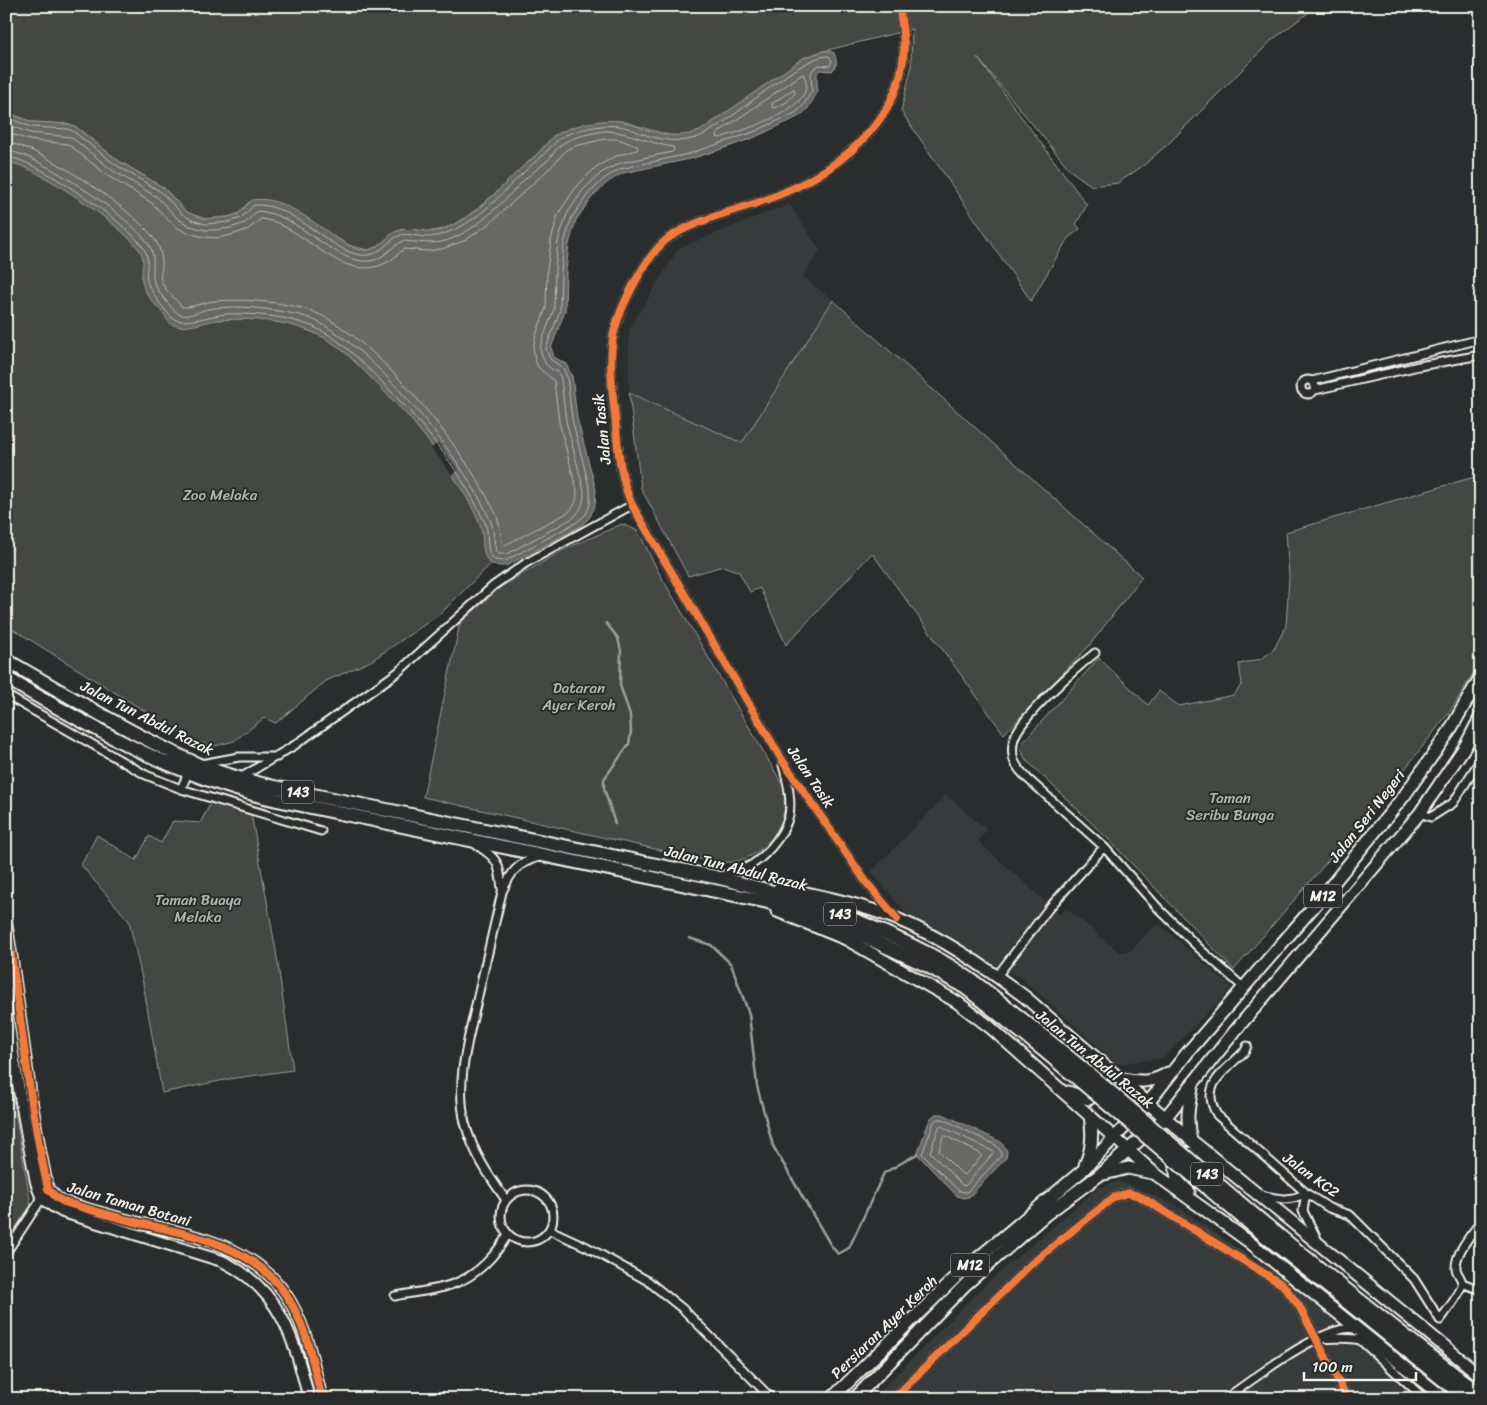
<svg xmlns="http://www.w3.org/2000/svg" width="1487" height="1405" font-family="Sriracha,sans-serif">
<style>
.built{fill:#373a3a}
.green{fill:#444645;stroke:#9c9c96}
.water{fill:#676866;stroke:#9f9f9a}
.pier{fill:#2a2d2e}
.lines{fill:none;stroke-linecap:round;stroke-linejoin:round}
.shore{stroke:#bcbab4;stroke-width:1}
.stream{stroke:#9f9f9a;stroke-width:2.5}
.street-casing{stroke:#f4f1e8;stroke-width:11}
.secondary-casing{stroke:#f4f1e8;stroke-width:14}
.primary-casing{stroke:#f4f1e8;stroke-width:15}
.highway-casing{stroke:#f4f1e8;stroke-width:16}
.street{stroke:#2a2d2e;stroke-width:7}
.secondary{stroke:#2a2d2e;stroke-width:10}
.primary{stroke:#2a2d2e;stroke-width:11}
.highway{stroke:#2a2d2e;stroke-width:12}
.highway-bridge-casing{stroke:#f4f1e8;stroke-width:16;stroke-linecap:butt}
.highway-bridge{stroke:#2a2d2e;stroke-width:12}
.cycleway-casing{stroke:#2a2d2e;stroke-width:11}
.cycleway{stroke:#f17a3a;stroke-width:8}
.labels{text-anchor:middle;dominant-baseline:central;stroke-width:4;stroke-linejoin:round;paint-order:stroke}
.shield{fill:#2a2d2e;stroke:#b7b6b0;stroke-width:1}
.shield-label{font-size:14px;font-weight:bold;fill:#f4f1e8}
.street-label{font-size:15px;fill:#f4f1e8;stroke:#2a2d2e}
.park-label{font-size:15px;fill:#b6b5af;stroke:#2a2d2e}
</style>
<rect width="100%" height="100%" fill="#2a2d2e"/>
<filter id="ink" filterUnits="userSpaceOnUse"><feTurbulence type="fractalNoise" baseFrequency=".02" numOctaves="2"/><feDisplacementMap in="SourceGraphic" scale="10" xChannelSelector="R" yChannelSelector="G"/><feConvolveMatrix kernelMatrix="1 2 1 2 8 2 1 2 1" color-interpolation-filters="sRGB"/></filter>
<g filter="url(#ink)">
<path class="built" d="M789,204L820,250L803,277L833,300L742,443L629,393V329L679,248Z
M946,795L987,830L978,841L1059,914L1067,909L1119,952L1131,951L1154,926L1161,925L1232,988L1163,1058L1117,1064L1020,977L990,964L914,922L871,872Z
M1119,1181L1174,1204L1324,1309L1433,1399H872L989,1281L1098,1188Z"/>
<path class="green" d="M6,6H1317L1272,40L1169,143L1144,165L1118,183L1092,186L1071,171L977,57L1087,205L1076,224L1080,229L1068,238L1031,301L901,111L911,69L912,29L816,53L700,131L684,136L669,135L621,121L554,135L539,152L500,189L477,209L456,224L440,230L427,232L402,230L395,232L379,246L368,250L351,246L325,232L290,208L263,200L249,202L238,214L228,217L205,219L194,215L185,211L164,188L119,161L76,127L69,124L32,122L6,112Z
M6,142L379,314L515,540L440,614L371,661L326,681L276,723L264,718L234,741L215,746L195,742L6,625Z
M833,300L1142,577L1089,646L1004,734L872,553L786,645L760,588L750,592L739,572L723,566L688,576L641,488L629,393L742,443Z
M1481,475V660L1451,710L1387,792L1234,970L1108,839L1025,759L1021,748L1023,742L1099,658L1148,705L1159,691L1179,706L1234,695L1242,684L1239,664L1261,659L1274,649L1286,626L1289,577L1286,532Z
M622,524L638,531L659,573L784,787C784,795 785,804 784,811C781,834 759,856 737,861C730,863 721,862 713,862L423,797L460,623L502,586L563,550Z
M213,799L251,813L276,951L293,1070L229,1079L162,1093L143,983L129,921L81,865L97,835L136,860L149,836L161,843L173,821L200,823Z
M6,1060L31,1205L6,1242Z"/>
<path class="water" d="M823,51H830L834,53C837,60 838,66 832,71L820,70L817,72V93L807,110L798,117L753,138L716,151L690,159L623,173L608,182L592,197L576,220L569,244L566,271L565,311L551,348L554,357L566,364L572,376L577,418L596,490L595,505L590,517L581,526L506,566C499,566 493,566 488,561C481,553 484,539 481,529C480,523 476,517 474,511C457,478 433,447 410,418C398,405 385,393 373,380C362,369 350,356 337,346C304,322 258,317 218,320C204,321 183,332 170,323C168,322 166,317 164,314C155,304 143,294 142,280C141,269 146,261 140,251C126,228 32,162 6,162V112L32,122L69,124L76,127L119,161L164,188L185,211L194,215L205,219L228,217L238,214L252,200C283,194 318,227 343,242C350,246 359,251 368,250C382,248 387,233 400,230C414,227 427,234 441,230C473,219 496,192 519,170C525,164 533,159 539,152C550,141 552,135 568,129C583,123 603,119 620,121C627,122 635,125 641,128C664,136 678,138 700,131L803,58Z
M935,1114H943L1001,1142L1007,1151L1006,1158L969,1197L963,1198L957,1196L917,1154L930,1119Z"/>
<path class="pier" d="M438,443L458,470L452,475L431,448Z"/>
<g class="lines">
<path class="shore" d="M803,74C824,108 742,130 720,138L717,137L718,133Z
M794,89L795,93L787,102L775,108L772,107V104Z
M6,117L31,127L68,129L74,132L116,165L161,192L182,214L192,220L205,224L229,222L241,218L254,205C297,202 335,260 369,255C384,252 389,238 401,235C409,233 419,237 427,237C437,237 447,233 456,229C482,217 502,193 522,174C529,167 536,162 542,156C553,146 556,138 571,133C585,128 604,124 619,126C626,127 634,130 640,133C661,140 682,145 703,135C733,121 802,54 829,56L832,61L830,66L819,65L813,69L811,74L812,91L803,106L795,113L751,133L688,154L620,169L605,178L588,194L572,217L564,243L561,271L560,310L546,349L550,359L563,368L567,377L572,419L590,490V505L586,514L577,522L505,561L495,560C485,553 489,537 486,525C484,520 480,513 478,508C452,458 414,414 374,374C358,359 342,341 322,331C296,317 255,313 226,314C213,315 184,325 174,319C168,316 147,287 147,280C145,268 151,259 143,247C128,224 34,157 6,157
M6,124L30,133L71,137L112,170L157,197L178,219L190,226L205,230H217L230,228L245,223L257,211C299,213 334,265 370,261C384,259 391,247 403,241C416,242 428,244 441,242C474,235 503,201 526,178C533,172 540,167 547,161C552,156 556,148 562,144C571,137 595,132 606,131C627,131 651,144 673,147L674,150L672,152L620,163L601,173L583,190L567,214L558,241L555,271L554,309L543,338L540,349L545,363L550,368L558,372L561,379L566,421L584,491C584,503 582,509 573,518L507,554H498L496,552C494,542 494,531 491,522C468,464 361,328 299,315C271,309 237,304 208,309C199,311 184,320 176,312C170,306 153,287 153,278C152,266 156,257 149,245C135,220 35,151 6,151
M6,132L29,140L68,144L108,176L152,203L174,226L188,233L204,237L218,238L231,235L247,230L261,219C269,220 277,222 283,226C316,242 347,282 386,263C393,260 398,253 404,249L427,251L442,249L466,240L490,223L552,166L566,150L575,146L605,139H618L637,146L638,148L637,150L616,156L596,167L577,186L558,214L551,241L547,270L546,308L536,335L533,348L535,360L538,367L554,381L559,422L577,491C577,501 575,505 569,512L503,546C501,539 501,531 499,524C498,517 494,509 490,503C462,446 365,323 302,308C274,301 243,299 215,301C204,302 192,308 182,307C176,299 163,289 161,280C160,276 161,272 162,269C162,258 161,249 155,240C138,213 37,143 6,143
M937,1119H943L997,1146L1001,1152V1156L967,1192L959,1191L922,1154L934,1122Z
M941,1126L994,1152L965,1186L962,1185L930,1152L939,1127Z
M946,1136L981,1154V1157L965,1175L962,1174L939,1151L943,1137Z"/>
<path class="stream" d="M606,623L618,638L621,651L620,685L630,715L631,731L629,744L604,779V788L615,824
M689,938L711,945L731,964L749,1014L757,1086L773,1146L830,1244L838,1254L849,1248L884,1173L917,1154"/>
<defs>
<path id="street" d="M1301 387a7 7 0 1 1 14 0a7 7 0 1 1-14 0Z
M1312,381L1481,339
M1315,390L1419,366L1481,355
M1095,653C1075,669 1027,712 1016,734C1013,740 1012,749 1013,756C1014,765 1022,773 1028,779L1104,847L1159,909L1200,949L1244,988
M6,695L146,775L181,789L321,831
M201,764L239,757H277
M240,778L295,745L398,672L493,586L526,563L632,505
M181,789L188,773
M1420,813L1431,817L1453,803L1481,759
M475,844C498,859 499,861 502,889
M719,876C747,870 760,863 777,840C782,833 787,824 789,815C792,799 787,780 783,765
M895,917L866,882L782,760L632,505C619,475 618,448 615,416C612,390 609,363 613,337C618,310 647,252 670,237C699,218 736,211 768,199C833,175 902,123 904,48C904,34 901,20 899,6
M997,976L1049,908L1104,847
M1247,1046L1245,1051C1225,1071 1199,1085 1217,1115L1306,1193L1329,1208L1350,1215L1414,1279L1440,1320C1445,1313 1463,1290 1462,1283C1462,1279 1457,1274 1456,1269C1455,1252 1472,1234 1481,1221
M501 1216a26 26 0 1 1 52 0a26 26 0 1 1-52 0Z
M1306,1193L1303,1211L1318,1241
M1261,1195C1278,1199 1290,1202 1306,1193
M506,1200C489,1176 473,1153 465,1123C455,1080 469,1038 478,996C486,961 494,927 502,892C511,872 517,863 539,857
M550,1230L587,1247L648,1281L684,1310L772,1399
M6,1253L44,1195
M1462,1283L1481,1290
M395,1296C414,1292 435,1291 453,1284C477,1276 496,1255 508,1234
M1316,1338C1331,1340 1345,1336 1360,1340L1425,1399
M893,1399L1030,1265L1114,1197L1129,1193L1141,1197L1283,1285L1299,1306L1343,1390L1346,1399
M1225,1399C1251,1381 1326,1322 1355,1329"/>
<path id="secondary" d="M6,922C21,1011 28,1101 48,1189L57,1198L64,1202C91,1210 120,1219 148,1225C198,1236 253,1248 284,1292C306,1323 313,1363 322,1399
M6,1005C14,1064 24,1123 36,1182C40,1200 48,1204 63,1212L222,1261C282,1290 294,1340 309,1399"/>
<path id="primary" d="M779,888C819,895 860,904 897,919C943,938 985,967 1025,997L1191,1140L1481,1376
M777,911L846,939L957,1002L990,1027L1154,1173L1248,1241L1445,1399
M1122,1079C1139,1082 1153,1083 1168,1073
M1068,1092L1089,1099L1099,1090L1102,1075L1091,1058
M1191,1140C1185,1118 1189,1105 1193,1083
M1085,1165C1093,1149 1093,1133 1090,1116
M1104,1174L1128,1168L1152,1173
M1189,1192C1185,1188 1180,1184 1178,1180C1169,1159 1188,1146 1207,1157
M831,1399L959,1274L1082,1171L1148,1103L1188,1052L1322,897L1404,796L1449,732L1481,676
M854,1399L966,1284L1045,1215L1098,1176L1165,1118L1235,1031L1420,813L1466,745L1481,716"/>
<path id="highway" d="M6,660C69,696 131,734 197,764C222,774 248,781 274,787L715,877C757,887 800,898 840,914C871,926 902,940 931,955
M6,678C92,728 179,778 277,800L768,902L835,923L928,966"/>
</defs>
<use href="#street" class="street-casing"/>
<use href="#secondary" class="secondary-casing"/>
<use href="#primary" class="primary-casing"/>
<use href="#highway" class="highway-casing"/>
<use href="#street" class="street"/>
<use href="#secondary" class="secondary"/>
<use href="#primary" class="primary"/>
<use href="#highway" class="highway"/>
<defs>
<path id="highway-bridge" d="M931,955C968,974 1000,1002 1033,1028C1100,1081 1164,1138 1230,1194C1311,1264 1397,1329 1481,1395
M928,966L966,988L1042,1049L1244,1219L1467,1399"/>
</defs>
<use href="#highway-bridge" class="highway-bridge-casing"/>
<use href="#highway-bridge" class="highway-bridge"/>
<defs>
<path id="cycleway" d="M897,919L866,882L782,760L632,505C619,475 618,448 615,416C612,390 609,363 613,337C618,310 647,252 670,237C699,218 736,211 768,199C833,175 902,123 904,48C904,34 901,20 899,6
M6,922C21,1011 28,1101 48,1189L57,1198L64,1202C91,1210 120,1219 148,1225C198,1236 253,1248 284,1292C306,1323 313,1363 322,1399
M893,1399L1030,1265L1114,1197L1129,1193L1141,1197L1283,1285L1299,1306L1343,1390L1346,1399"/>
</defs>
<use href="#cycleway" class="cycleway-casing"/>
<use href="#cycleway" class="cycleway"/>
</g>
</g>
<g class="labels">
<g class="shield">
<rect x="282" y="780.5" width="32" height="23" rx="4"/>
<rect x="1304" y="884.5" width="38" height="23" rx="4"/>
<rect x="824" y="902.5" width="32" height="23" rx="4"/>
<rect x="1191" y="1162.5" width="32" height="23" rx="4"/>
<rect x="951" y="1253.5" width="38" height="23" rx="4"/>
</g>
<g class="shield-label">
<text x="298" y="792">143</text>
<text x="1323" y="896">M12</text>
<text x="840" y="914">143</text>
<text x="1207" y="1174">143</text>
<text x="970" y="1265">M12</text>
</g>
<g class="street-label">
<text transform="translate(602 429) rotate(-96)">Jalan Tasik</text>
<text transform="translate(147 718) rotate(27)">Jalan Tun Abdul Razak</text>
<text transform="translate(811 777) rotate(56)">Jalan Tasik</text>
<text transform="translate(1367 816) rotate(-52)">Jalan Seri Negeri</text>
<text transform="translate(736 868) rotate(14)">Jalan Tun Abdul Razak</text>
<text transform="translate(1095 1059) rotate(39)">Jalan Tun Abdul Razak</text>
<text transform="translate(1311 1175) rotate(36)">Jalan KC2</text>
<text transform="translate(129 1204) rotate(16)">Jalan Taman Botani</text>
<text transform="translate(884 1327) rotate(-44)">Persiaran Ayer Keroh</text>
</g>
<g class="park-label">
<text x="220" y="495">Zoo Melaka</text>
<text x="579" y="688">Dataran<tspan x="579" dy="17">Ayer Keroh</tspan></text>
<text x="1230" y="798">Taman<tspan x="1230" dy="17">Seribu Bunga</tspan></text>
<text x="198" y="900">Taman Buaya<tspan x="198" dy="17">Melaka</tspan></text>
</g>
</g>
<rect width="1487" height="1405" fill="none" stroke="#2a2d2e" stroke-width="25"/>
<rect x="12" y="12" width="1462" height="1380" fill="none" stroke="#f4f1e8" stroke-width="2" filter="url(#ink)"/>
<path d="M1304 1372v8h112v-8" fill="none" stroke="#f4f1e8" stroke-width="2.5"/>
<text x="1312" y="1372" font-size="15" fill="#f4f1e8" stroke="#2a2d2e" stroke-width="4" paint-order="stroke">100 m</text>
</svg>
